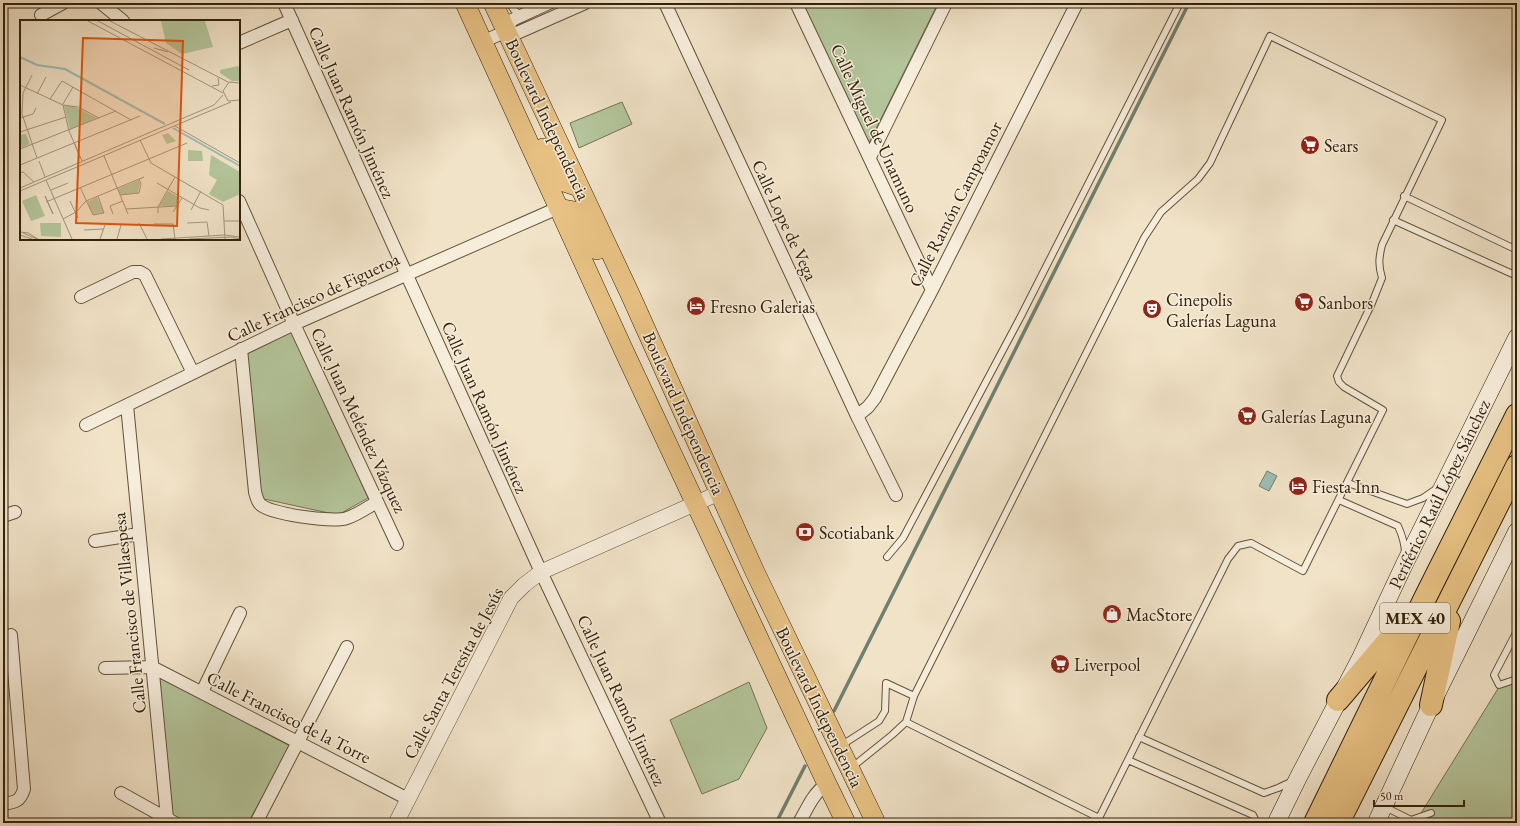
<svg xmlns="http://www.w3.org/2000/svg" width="1520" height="826" font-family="'EB Garamond',serif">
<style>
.green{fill:#b4c59b;stroke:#747353}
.water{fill:#9bbeb4;stroke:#717f70}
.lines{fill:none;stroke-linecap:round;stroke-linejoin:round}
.stream{stroke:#717f70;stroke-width:3.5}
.service-casing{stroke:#62523a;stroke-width:8}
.minor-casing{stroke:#62523a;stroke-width:14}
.tertiary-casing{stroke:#62523a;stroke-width:16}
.secondary-casing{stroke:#33210b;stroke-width:18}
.primary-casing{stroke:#33210b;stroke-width:20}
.motorway-casing{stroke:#33210b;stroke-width:24}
.service{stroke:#f6eddb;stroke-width:6}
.minor{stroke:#f6eddb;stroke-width:12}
.tertiary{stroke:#f6eddb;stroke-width:15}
.secondary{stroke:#f6eddb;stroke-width:17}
.primary{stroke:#e8c284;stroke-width:19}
.motorway{stroke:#e8c284;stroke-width:22}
.labels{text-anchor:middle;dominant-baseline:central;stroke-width:3;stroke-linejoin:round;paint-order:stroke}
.shield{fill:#f6eddb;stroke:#6e5e49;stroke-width:1}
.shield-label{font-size:17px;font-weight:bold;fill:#33210b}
.street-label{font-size:18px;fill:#33210b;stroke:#f6eddb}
.poi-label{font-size:18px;fill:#33210b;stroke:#f6eddb;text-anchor:start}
.inset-river{fill:none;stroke:#9bbeb4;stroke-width:2}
.inset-road{fill:none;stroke:#a5957c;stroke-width:1}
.view{fill:#df560c;fill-opacity:0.15;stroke:#df560c;stroke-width:2}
.inset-edge{fill:none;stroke:#33210b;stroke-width:2}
</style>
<rect width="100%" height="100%" fill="#f1e3c8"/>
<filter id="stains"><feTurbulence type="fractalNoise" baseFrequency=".005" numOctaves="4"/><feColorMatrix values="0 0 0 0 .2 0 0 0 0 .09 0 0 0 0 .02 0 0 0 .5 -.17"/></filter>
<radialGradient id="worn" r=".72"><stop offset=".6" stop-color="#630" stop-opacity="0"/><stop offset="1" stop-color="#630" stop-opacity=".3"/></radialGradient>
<path class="green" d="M802,3H938L869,143Z
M622,102L632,124L579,148L570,123Z
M292,328L368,498L338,515L264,499L258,491L244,351Z
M159,677L290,746L248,823H186L170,814Z
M749,682L767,728L739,779L702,794L670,720Z
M1517,682V823H1415L1499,687Z"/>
<path class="water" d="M1267,471L1277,476L1269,491L1259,486Z"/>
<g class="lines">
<path class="stream" d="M834,711L1189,3
M776,823L805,766"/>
<defs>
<path id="service" d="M509,3L514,10L522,16
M562,3L566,11
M1270,36L1442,120L1382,245C1379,257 1378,265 1382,278L1372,303L1337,376L1339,382L1344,387L1383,410L1303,571L1251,543L1238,546L1228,559L1099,818L906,722L914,696L1144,238L1161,212L1198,179L1210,163Z
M1404,196L1517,250
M1393,220L1517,276
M1348,483L1407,504L1423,498L1436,489
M1339,500L1398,526C1402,535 1405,543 1405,553
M887,557L903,538L1021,316L1180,3
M1517,631L1494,675L1499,685L1517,679
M1139,737L1264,793L1278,788L1291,782
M842,745L879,721L885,711L886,683L914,696
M1128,760L1253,815L1257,823
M851,768L892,735L906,722
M1385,807L1411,820L1431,813"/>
<path id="minor" d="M101,3L123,21
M284,3L541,572L660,823
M665,3L857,416L896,495
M796,3L932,290
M41,15L63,3
M506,31L517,33L585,3
M483,42L506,31L512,20L549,3
M239,43L292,20
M870,157L946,3
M239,201L294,324L397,544
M81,297L133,272H140L145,275L193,373
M241,349L255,492C256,495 257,501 260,504C268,514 334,523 347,518C357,515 368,507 377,502
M127,405L167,818
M857,416L868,407L875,398L932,290L1077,3
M86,425L294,324L558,208
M3,516L15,512
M95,541L139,534
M105,668L152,667L408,799
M202,692L240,613
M121,793L175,823
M3,804C15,802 20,802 24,789L11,635
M256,823L347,647
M799,823C807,809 813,793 827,784"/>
<path id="tertiary" d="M396,823L511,598L524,585L541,572L719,493"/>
<path id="secondary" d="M1276,823L1298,778L1360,659L1404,565L1517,337
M1376,823L1431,705L1517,531"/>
<path id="primary" d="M465,3L624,351L827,784L846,823
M493,3L630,294L755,572L876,823
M543,148L561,181L579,187
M558,208L574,211L597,250"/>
<path id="motorway" d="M1338,700L1406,620
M1431,705L1449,621
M1315,823L1427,594L1517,415
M1338,823L1517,466"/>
</defs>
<use href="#service" class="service-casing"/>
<use href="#minor" class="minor-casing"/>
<use href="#tertiary" class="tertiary-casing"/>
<use href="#secondary" class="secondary-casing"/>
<use href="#primary" class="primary-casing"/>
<use href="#motorway" class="motorway-casing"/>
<use href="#service" class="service"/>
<use href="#minor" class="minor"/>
<use href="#tertiary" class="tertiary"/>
<use href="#secondary" class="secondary"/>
<use href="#primary" class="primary"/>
<use href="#motorway" class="motorway"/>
</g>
<defs>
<symbol id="supermarket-disc" viewBox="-11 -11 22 22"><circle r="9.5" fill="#8f2418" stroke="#f6eddb"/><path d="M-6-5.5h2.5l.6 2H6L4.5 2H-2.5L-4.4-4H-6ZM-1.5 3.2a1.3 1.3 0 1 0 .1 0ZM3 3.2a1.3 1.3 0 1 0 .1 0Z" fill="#fff"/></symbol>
<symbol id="hotel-disc" viewBox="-11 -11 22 22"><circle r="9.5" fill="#8f2418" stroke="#f6eddb"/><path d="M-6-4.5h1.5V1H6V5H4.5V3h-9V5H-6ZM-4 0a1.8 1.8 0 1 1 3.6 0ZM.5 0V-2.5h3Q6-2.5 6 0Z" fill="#fff"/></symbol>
<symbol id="theatre-disc" viewBox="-11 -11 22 22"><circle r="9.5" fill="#8f2418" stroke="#f6eddb"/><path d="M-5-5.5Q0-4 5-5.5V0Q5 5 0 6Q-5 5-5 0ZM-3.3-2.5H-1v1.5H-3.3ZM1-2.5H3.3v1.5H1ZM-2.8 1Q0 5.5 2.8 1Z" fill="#fff"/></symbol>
<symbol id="bank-disc" viewBox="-11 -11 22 22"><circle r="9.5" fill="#8f2418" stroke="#f6eddb"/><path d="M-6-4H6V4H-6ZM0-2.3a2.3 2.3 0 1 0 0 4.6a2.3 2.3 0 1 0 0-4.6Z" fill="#fff"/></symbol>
<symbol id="shop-disc" viewBox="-11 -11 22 22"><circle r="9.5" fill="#8f2418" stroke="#f6eddb"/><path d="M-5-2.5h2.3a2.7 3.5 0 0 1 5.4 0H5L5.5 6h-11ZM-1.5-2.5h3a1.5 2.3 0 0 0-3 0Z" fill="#fff"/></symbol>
</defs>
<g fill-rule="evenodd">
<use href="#supermarket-disc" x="1299" y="134" width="22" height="22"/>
<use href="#supermarket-disc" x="1293" y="291" width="22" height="22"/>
<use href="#hotel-disc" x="685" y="295" width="22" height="22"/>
<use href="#theatre-disc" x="1141" y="298" width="22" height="22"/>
<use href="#supermarket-disc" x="1236" y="405" width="22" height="22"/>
<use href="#hotel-disc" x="1287" y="475" width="22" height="22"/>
<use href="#bank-disc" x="794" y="521" width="22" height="22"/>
<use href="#shop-disc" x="1101" y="603" width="22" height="22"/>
<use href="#supermarket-disc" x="1049" y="653" width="22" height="22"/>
</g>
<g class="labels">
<rect class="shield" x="1380" y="603" width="70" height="30" rx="3"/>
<g class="shield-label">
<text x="1415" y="618">MEX 40</text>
</g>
<g class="street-label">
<text transform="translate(352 112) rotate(66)">Calle Juan Ramón Jiménez</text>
<text transform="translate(548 119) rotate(65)">Boulevard Independencia</text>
<text transform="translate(875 128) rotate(65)">Calle Miguel de Unamuno</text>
<text transform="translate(955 204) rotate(-63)">Calle Ramón Campoamor</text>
<text transform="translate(785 220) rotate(65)">Calle Lope de Vega</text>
<text transform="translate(313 297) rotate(-25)">Calle Francisco de Figueroa</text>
<text transform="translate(485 407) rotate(66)">Calle Juan Ramón Jiménez</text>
<text transform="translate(684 413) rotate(66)">Boulevard Independencia</text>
<text transform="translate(359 420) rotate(65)">Calle Juan Meléndez Vázquez</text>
<text transform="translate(1439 494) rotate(-64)">Periférico Raúl López Sánchez</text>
<text transform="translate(129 613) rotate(-96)">Calle Francisco de Villaespesa</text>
<text transform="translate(453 673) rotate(-62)">Calle Santa Teresita de Jesús</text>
<text transform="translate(622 700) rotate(65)">Calle Juan Ramón Jiménez</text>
<text transform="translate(820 707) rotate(64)">Boulevard Independencia</text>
<text transform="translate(289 717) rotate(27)">Calle Francisco de la Torre</text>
</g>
<g class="poi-label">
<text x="1324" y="145">Sears</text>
<text x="1166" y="299">Cinepolis<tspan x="1166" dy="21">Galerías Laguna</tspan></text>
<text x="1318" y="302">Sanbors</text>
<text x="710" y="306">Fresno Galerias</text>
<text x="1261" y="416">Galerías Laguna</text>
<text x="1312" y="486">Fiesta Inn</text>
<text x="819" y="532">Scotiabank</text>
<text x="1126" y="614">MacStore</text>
<text x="1074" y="664">Liverpool</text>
</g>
</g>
<g transform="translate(20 20)">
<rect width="220" height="220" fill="#f1e3c8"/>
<path d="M141,1H185L193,27L162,34L146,23ZM218,46L220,49L219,61H212L200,53V50ZM44,86H53L77,98L50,110ZM148,113L156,121L147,124L142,115ZM6,114L10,124L0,128V115ZM168,130L182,131L183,141H168ZM191,135L220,152V174L203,182L189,174L197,160L189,155ZM119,160L120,164L118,173L100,175L97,169ZM148,171L160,178L156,186H139ZM16,175L25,196L11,201L2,181ZM77,177L84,193L73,194L67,182ZM20,203H41V217L21,216Z" fill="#b4c59b"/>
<path class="inset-river" d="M0,37L17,45L45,49L145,104M153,108L220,146"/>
<path class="inset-road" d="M68,1L203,73M78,1L169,50M90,1L208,62M134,28L148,32M12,55L3,73L2,94L17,138M220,63L209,62L203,71L208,81L220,80M0,65L43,85L58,87L79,98M192,66L199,65L198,58M17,74L26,57M30,79L42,61L111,100M43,84L53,67M43,85L49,111L62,141M0,98L13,94L16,88M155,106L220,143M0,112L46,97M120,120L131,143L203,185L205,219M55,124L60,138M0,129L96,91M84,136L108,194M19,141L25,157M0,145L120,96M0,153L3,152L14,162M26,160L52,219M137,163L180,188L189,190M60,167L73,195L84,193L78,176M0,168L194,85L203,75M31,170L48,163M0,171L211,82M100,175L119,173L121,164L119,159M25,176L33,194M25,176L33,194M50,181L58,198M26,182L167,123M106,189L157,186M171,190L181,171M153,192L162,178M138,193V187L155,157M93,194L90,186L103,181M43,199L56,192L66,181L124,157M204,201H220M119,203L127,219M167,203L187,202L189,216M134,204H153L155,219M64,210L83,209M0,212L8,213L18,219M3,213L17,219M0,215L12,219M80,219L85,205M97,219L101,205M141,219L205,215L220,217M169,219L211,217L220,219"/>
<path class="view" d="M63,18L163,21L157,206L56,203Z"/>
<rect width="220" height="220" class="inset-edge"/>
</g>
<rect width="1520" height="826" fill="none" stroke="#f1e3c8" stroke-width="16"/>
<rect x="4" y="4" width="1512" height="818" fill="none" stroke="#33210b" stroke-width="2"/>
<rect x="8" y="8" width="1504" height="810" fill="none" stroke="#33210b"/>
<path d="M1374 800v6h90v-6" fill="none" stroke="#33210b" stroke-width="2"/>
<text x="1380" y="800" font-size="12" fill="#33210b" stroke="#f6eddb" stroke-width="3" paint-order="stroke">50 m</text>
<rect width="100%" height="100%" filter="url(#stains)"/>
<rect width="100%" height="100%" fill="url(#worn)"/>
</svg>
